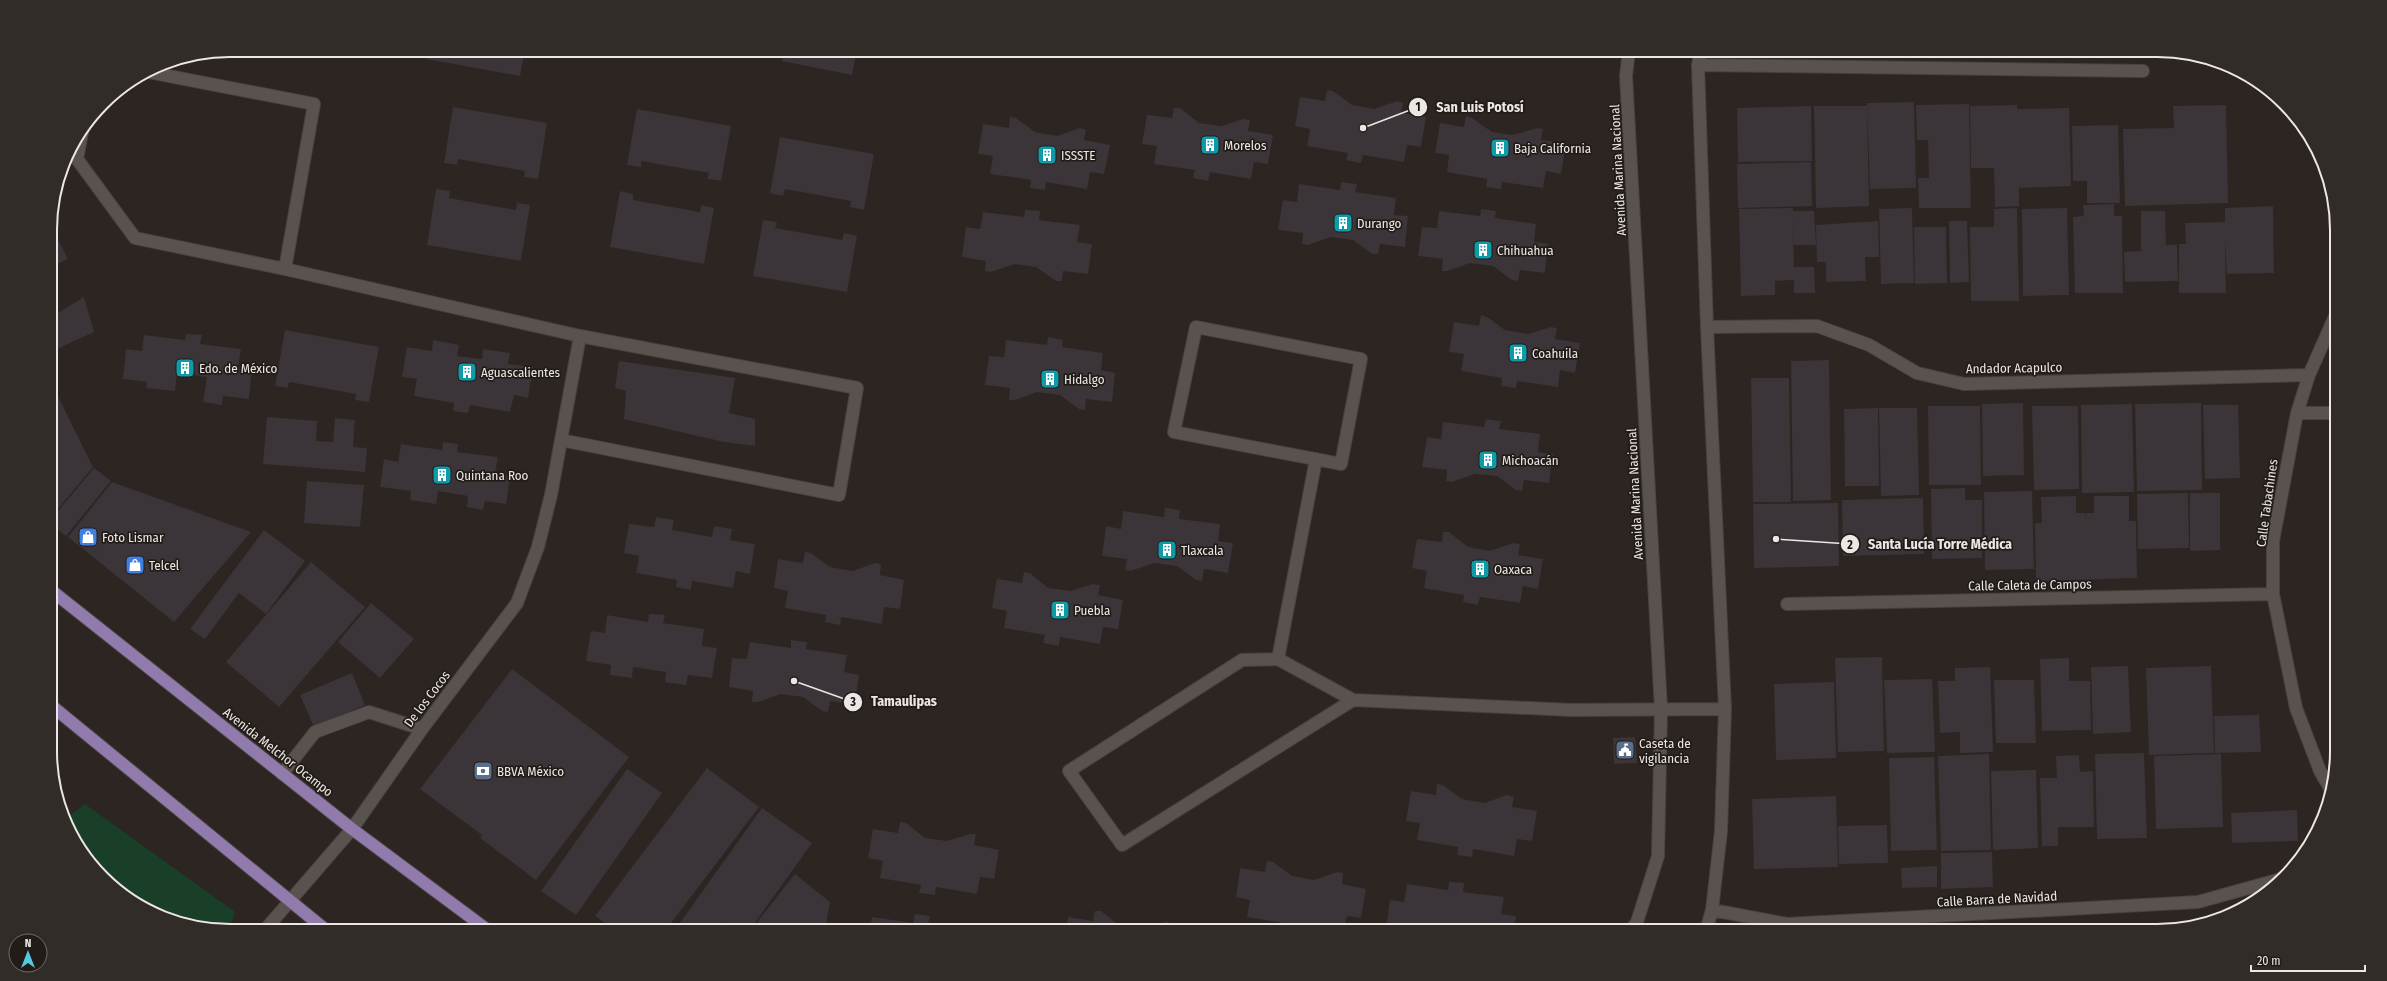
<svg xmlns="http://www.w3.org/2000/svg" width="2387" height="981" font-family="'Fira Sans Condensed',sans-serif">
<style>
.green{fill:#1a3f29}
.building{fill:#3b3439}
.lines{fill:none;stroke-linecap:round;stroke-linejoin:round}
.minor-casing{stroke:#48423f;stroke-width:14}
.major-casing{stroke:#48423f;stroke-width:14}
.minor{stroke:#5a524e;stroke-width:12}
.major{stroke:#917aac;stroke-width:12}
.labels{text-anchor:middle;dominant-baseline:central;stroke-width:3.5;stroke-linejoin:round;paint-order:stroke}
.poi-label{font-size:13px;fill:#ece7e5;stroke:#221c18;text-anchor:start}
.street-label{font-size:13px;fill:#ece7e5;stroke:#221c18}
.rim{fill:none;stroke:#ece7e5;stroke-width:2}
.leader{fill:none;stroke:#ece7e5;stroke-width:1.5}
.callout-dot{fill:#ece7e5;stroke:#221c18;stroke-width:1.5}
.mark-label{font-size:12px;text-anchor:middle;font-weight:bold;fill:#111}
.callout-label{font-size:14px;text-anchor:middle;font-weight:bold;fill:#ece7e5;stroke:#221c18;stroke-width:3.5;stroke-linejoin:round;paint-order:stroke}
</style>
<rect width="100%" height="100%" fill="#2c2521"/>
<path class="green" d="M85,804L235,912L229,931C211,928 189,927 172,921C126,904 80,865 65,819Z"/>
<path class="building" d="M428,50H525L520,76L426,59Z
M719,50H734L733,53Z
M784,50H857L852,75L782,61Z
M1327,90L1333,91L1352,105L1374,109L1397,101L1403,103L1401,113L1426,117L1421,147L1407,145L1404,162L1363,155L1361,163L1346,160L1348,153L1307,146L1310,129L1295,126L1300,97L1325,101Z
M1914,102L1916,188L1870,189L1867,103Z
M1969,104L1971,208H1919L1918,178H1929L1928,140H1917L1916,105Z
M2017,105V109L2069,108L2071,186L2019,188V206L1995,207L1994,168H1971L1970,106Z
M2226,105L2228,203L2125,206L2123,129L2174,128L2173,106Z
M1811,106L1812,161L1738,162L1737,108Z
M1814,106H1867L1869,206L1816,208Z
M453,107L547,123L538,179L524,177L525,171L458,159L457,165L444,163Z
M1174,108H1180L1199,123L1221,126L1244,119L1250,120L1248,131L1273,135L1268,164L1254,162L1251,179L1210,172L1208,181L1193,178L1195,170L1154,164L1157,146L1142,144L1147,115L1172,118Z
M637,109L731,126L721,181L707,179L709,173L641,161V167L627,165Z
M1466,116L1472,118L1492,132L1513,135L1537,128L1543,129L1541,140L1566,143L1561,174L1546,171L1543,188L1502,182L1501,189L1486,187L1487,179L1447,172L1449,155L1435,153L1440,123L1464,127Z
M1010,117L1016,118L1035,132L1057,136L1080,128L1086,130L1084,140L1110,145L1104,174L1090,172L1087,189L1046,182L1045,190L1030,188L1031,180L990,174L993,156L978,154L983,124L1009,128Z
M2118,125L2120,203H2087V181H2073L2072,126Z
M780,137L874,154L864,210L850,207L851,201L785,189L783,196L770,193Z
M1811,162L1812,206L1738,208L1737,164Z
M1341,182L1357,184L1355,192L1396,198L1394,215L1408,216L1405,247L1380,244L1378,254H1372L1353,240L1331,237L1308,245L1302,244L1303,233L1278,230L1283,200L1297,202L1299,184L1340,190Z
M436,189L450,191L449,198L516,210L517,203L530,205L521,261L427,245Z
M620,191L633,194V200L700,212L701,205L714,208L704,264L610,247Z
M2114,204V216H2122L2123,293H2075L2073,217L2084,216L2083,205Z
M2273,206L2274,273L2227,274L2225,238L2226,293H2179V244H2186L2185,223L2225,222V208Z
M1793,208L1794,267H1814L1815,293H1794V280L1775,281V295L1741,296L1739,209Z
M1912,208L1914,283L1881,284L1879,209Z
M2017,208L2019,301H1971L1970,227H1994V209Z
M2067,208L2069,295L2023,296L2022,209Z
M1481,209L1496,211L1495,218L1536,224L1534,242L1548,244L1545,273L1520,270L1518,281L1512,280L1493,266L1470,263L1448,271H1442L1443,259L1418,256L1422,227L1437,228L1439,211L1480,216Z
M1025,210L1040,211L1039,220L1080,225L1077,242L1092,244L1088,274L1063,271L1062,281H1056L1036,267L1015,264L991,272L985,271L986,261L962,257L966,227L980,229L983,212L1024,217Z
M1793,211H1814L1816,245H1794Z
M2141,211H2165L2166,245H2177L2178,281L2125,282L2124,252L2141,251Z
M763,220L777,222L775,228L842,240L844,233L857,236L847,292L753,276Z
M1878,221L1879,257H1865L1866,281L1826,282V262H1817L1816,225Z
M1949,221H1967L1969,282L1950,283Z
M50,224L68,259L51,267Z
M1914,227H1946L1947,283L1915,284Z
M84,297L94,332L55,350L51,341V315L61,311Z
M1481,315L1487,317L1505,330L1528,334L1551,327L1557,328L1555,339L1580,343L1575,373L1560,370L1558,387L1517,381L1516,388L1501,386L1502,378L1461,371L1464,354L1449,352L1454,322L1479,326Z
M285,330L379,347L369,402L355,400L356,394L289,382L288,388L275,386Z
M186,334L202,335L200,344L241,349L238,367L252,369L249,399L223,396L222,405L203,402L207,377L177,373L175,391L146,388L147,382L123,379L126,349L142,351L144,335L185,340Z
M1048,337L1063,340L1062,347L1103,353L1101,370L1115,373L1112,402L1086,399L1085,410L1079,409L1060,395L1037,392L1015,400H1009L1010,388L985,385L989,356L1004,357L1006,340L1047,345Z
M433,340L459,345L457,356L482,359L483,349L510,353L508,364L533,367L528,398L514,395L510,412L470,405L468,413L453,411L454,403L414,396L417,379L402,377L407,347L432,351Z
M1829,360L1831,500L1793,501L1791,361Z
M619,361L735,378L729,413L755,419V446L724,442L624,419L626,391L615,388Z
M1751,378H1789L1791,502H1753Z
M51,382L93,467L52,516Z
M2023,403L2024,475L1983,476L1982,404Z
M2201,403L2202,490L2137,491L2135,404Z
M2132,404L2134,492L2082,493L2081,405Z
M2203,405H2238L2240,478L2205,479Z
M1928,406H1980L1981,485H1929Z
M2032,406H2078L2079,489L2034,490Z
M1878,408L1879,486H1845L1844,409Z
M1879,408H1917L1919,495L1881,496Z
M267,417L317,421L316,441L333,442L335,418L355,420L353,447L367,448L365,472L263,464Z
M1486,419L1501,421L1499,429L1540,434L1538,452L1553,454L1549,483L1524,480L1522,491L1516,490L1497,476L1475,474L1452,482L1446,481L1447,470L1422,467L1427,437L1441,439L1443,422L1484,427Z
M443,442L458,444L457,452L498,457L495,474L510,476L506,504L485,501L483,510L467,507L468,496L438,491L436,504L410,500L411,491L380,487L384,459L398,462L401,444L442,450Z
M94,468L111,481L66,536L52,525V518Z
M307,481L364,485L360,527L304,523Z
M112,482L251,532L174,622L68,537Z
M1965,488V500H1982V558L1932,559L1931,489Z
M2032,491L2034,569L1985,570L1984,492Z
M2188,493L2189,548L2138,549L2137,494Z
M2190,493H2220V550L2190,551Z
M2076,496V513H2085V517L2086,513H2094V496H2129V521H2136L2137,578L2036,581L2035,523H2042L2041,497Z
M1923,498L1924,554L1843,556L1842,500Z
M1838,503L1839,566L1754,568L1753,504Z
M1165,508L1180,510L1179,519L1220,524L1218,541L1233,543L1228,573L1204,569L1202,581L1196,580L1177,566L1154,563L1131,571L1125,570L1127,559L1102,556L1106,526L1121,529L1123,511L1164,517Z
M656,517L674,520L672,530L712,537L714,526L732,529L730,540L755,544L750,574L736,571L733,588L692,581L691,590L676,587L677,580L636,573L639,556L624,553L629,524L654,527Z
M264,530L305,561L266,614L239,593L205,639L190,629Z
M1443,532H1449L1468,547L1490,551L1513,543L1520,544L1518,555L1543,559L1538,589L1523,586L1520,603L1480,597L1478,605L1463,602L1464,595L1424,588L1427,571L1412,568L1417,539L1442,542Z
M805,552L811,553L830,567L852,571L875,563L881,564L880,575L904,580L900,609L884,607L882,624L841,617L840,625L825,622L826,615L785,608L788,591L774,588L778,559L803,563Z
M311,562L365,607L279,707L226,662Z
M1024,572L1030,573L1048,588L1071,591L1093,584L1100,585L1098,595L1123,600L1118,629L1103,627L1100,644L1060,637L1059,646L1043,643L1045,635L1004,628L1007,611L992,608L997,579L1022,583Z
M371,603L414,639L380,678L338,642Z
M649,614L665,615L663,623L704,629L702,646L717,648L712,678L688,675L686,685L665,682L666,672L633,667L632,678L610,675L611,665L586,661L591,631L605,633L607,615L648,622Z
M791,640L807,642L806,649L847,655L844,672L859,675L855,704L830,701L828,712L822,711L803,697L781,694L758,702H752L753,691L729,687L732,658L747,659L750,642L791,648Z
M1882,657L1884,751L1838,752L1835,658Z
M2069,658V681H2090L2091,730L2042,731L2040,659Z
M2128,666L2131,732L2093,734L2091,667Z
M2211,666L2214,753L2149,755L2146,668Z
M1990,667L1993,752L1960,753V732L1940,733L1938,681H1955V668Z
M512,669L629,757L536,880L480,838L482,835L420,789Z
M352,673L365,705L314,727L300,695Z
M1932,679L1935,752L1887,753L1884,680Z
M1994,680H2034L2036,743H1996Z
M1834,682L1836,758L1776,760L1774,684Z
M2259,715L2261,752L2215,753L2214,716Z
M1635,737L1637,763L1614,764L1613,738Z
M2144,753L2147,838L2097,839L2095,754Z
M1989,754L1991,850L1941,851L1938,756Z
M2221,754L2223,827L2156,829L2154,756Z
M2079,755L2080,772L2093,771L2094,827H2058V846H2042L2040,778H2057L2056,756Z
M1934,757L1937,850L1891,851L1889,758Z
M707,768L759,807L665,931H616L595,916Z
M627,769L662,793L576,915L541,891Z
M2036,770L2038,848L1993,850L1991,771Z
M53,773L62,780L55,789L53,786Z
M1437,784L1443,785L1462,799L1484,803L1507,795L1514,797L1512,807L1537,811L1532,841L1517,839L1514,856L1473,849L1472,857L1457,855L1458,847L1417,840L1420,823L1406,821L1411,791L1436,795Z
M1836,796L1838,867L1754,869L1752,799Z
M762,808L812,843L749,931H735L722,922L715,931H674Z
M2297,810L2298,841L2232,843L2231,813Z
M900,822L906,823L925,838L947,841L970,834H976L974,845L999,850L994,879L980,877L977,894L936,887L935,895L919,893L921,885L880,878L883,861L868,858L873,829L898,833Z
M1887,825L1888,863L1839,864L1838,826Z
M1992,852L1993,887L1941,889V853Z
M1267,861L1273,862L1292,876L1314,880L1337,872L1343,873L1342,884L1366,889L1361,918L1347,916L1344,931L1303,926L1302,931H1287L1288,924L1247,917L1250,900L1236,897L1240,868L1265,872Z
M1937,866V887L1902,888L1901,868Z
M795,874L830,902L825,931H750Z
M1449,882L1464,883L1463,892L1504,897L1501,914L1516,916L1514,931L1386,929L1390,900L1404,902L1407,884L1448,890Z
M1095,911H1101L1120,926L1142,929L1165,922L1171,923L1170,931H1066L1068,917L1093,921Z
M915,914L930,916L928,924L969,931H870L872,917L913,923Z
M2097,923L2098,931H2046V924Z"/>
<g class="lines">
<defs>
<path id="minor" d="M1629,50L1626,76L1661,709L1658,856L1637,922L1630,931
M1701,50L1698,65L1707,327L1725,709L1721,831L1712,910L1706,931
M1698,65L2143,71
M148,72L314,104L285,269
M82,133L77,159L135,238L285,269L580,336
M1196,327L1361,359L1341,464L1174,432Z
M1707,327L1817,326L1869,345L1917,373L1964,384L2309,375
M2297,413H2336
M1787,604L2273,594
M1278,659L1316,459
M1353,700L1122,845L1069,771L1242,660L1278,659L1353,700L1571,710L1725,709
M282,774L315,732L369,712L422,729
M2331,790L2320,771L2296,708L2273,594V541L2297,413L2309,375L2336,314
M1712,910L1787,924L2198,902L2281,879
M264,931L352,829L422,729L517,603L538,547L551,495L580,336L857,388L839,495L561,440"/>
<path id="major" d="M52,591L352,829L489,931
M53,707L327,931"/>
</defs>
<use href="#minor" class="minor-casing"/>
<use href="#major" class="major-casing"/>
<use href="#minor" class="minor"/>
<use href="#major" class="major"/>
</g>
<defs>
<symbol id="building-square" viewBox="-11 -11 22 22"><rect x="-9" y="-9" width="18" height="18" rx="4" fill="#0f9aa8" stroke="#221c18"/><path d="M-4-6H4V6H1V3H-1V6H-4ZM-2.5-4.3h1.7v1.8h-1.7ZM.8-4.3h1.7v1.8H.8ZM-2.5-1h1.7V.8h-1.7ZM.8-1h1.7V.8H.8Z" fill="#fff"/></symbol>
<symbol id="shop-square" viewBox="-11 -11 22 22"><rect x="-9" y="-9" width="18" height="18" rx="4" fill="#3f7fe0" stroke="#221c18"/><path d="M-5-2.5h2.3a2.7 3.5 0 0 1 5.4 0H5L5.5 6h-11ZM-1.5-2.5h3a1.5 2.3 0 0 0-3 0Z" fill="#fff"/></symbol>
<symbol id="civic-square" viewBox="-11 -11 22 22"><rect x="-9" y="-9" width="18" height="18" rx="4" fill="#5c6f8a" stroke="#221c18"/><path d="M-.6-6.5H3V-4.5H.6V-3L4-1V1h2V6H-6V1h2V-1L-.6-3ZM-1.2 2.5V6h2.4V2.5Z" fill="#fff"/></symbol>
<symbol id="bank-square" viewBox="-11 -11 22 22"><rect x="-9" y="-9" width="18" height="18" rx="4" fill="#5c6f8a" stroke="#221c18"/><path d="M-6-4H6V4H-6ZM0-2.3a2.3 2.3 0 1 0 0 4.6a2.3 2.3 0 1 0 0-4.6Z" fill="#fff"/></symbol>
</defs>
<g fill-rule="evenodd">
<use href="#building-square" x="1199" y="134" width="22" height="22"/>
<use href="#building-square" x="1489" y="137" width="22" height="22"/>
<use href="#building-square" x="1036" y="144" width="22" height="22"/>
<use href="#building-square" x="1332" y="212" width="22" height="22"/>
<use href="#building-square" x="1472" y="239" width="22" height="22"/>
<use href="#building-square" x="1507" y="342" width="22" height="22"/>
<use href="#building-square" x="174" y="357" width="22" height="22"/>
<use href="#building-square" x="456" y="361" width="22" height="22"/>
<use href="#building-square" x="1039" y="368" width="22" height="22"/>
<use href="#building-square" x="1477" y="449" width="22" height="22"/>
<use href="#building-square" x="431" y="464" width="22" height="22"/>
<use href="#shop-square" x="77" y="526" width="22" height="22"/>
<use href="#building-square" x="1156" y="539" width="22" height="22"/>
<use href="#shop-square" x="124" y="554" width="22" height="22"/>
<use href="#building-square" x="1469" y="558" width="22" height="22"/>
<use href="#building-square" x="1049" y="599" width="22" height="22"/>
<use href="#civic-square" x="1614" y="739" width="22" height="22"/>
<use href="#bank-square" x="472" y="760" width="22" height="22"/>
</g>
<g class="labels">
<g class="poi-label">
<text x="1224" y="145">Morelos</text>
<text x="1514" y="148">Baja California</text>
<text x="1061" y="155">ISSSTE</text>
<text x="1357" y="223">Durango</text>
<text x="1497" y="250">Chihuahua</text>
<text x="1532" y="353">Coahuila</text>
<text x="199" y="368">Edo. de México</text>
<text x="481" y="372">Aguascalientes</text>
<text x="1064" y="379">Hidalgo</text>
<text x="1502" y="460">Michoacán</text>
<text x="456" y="475">Quintana Roo</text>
<text x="102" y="537">Foto Lismar</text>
<text x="1181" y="550">Tlaxcala</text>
<text x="149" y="565">Telcel</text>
<text x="1494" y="569">Oaxaca</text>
<text x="1074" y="610">Puebla</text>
<text x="1639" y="743">Caseta de<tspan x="1639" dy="15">vigilancia</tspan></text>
<text x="497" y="771">BBVA México</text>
</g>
<g class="street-label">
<text transform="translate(1618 170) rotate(-93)">Avenida Marina Nacional</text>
<text transform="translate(2014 368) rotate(-1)">Andador Acapulco</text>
<text transform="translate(1635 494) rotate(-93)">Avenida Marina Nacional</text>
<text transform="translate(2267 503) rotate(-82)">Calle Tabachines</text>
<text transform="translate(2030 585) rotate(-1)">Calle Caleta de Campos</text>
<text transform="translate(427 699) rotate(-53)">De los Cocos</text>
<text transform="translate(278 752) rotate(38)">Avenida Melchor Ocampo</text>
<text transform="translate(1997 899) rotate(-3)">Calle Barra de Navidad</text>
</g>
</g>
<path d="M0 0H2387V981H0ZM230 57H2157A173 173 0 0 1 2330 230V751A173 173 0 0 1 2157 924H230A173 173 0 0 1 57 751V230A173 173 0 0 1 230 57Z" fill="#322c28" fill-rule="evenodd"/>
<path class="rim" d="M230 57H2157A173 173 0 0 1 2330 230V751A173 173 0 0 1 2157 924H230A173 173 0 0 1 57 751V230A173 173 0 0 1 230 57Z"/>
<path class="leader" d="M1363 128L1418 107M1776 539L1850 544M794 681L853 702"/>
<g class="callout-dot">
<circle cx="1363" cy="128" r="4"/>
<circle cx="1776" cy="539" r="4"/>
<circle cx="794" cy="681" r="4"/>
<circle cx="1418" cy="107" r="10"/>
<circle cx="1850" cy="544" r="10"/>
<circle cx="853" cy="702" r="10"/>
</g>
<g class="mark-label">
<text x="1418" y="111">1</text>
<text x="1850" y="549">2</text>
<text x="853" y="706">3</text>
</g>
<g class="callout-label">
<text x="1480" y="112">San Luis Potosí</text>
<text x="1940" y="549">Santa Lucía Torre Médica</text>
<text x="904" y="706">Tamaulipas</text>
</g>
<g transform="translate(28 953)"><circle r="19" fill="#221c18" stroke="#736d6a"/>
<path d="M0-3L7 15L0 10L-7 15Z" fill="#57c9e2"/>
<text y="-6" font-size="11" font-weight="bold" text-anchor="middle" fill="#ece7e5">N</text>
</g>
<path d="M2251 965v6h114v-6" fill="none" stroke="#ece7e5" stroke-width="2"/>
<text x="2257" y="965" font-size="12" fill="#ece7e5" stroke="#221c18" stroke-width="3" paint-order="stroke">20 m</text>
</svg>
